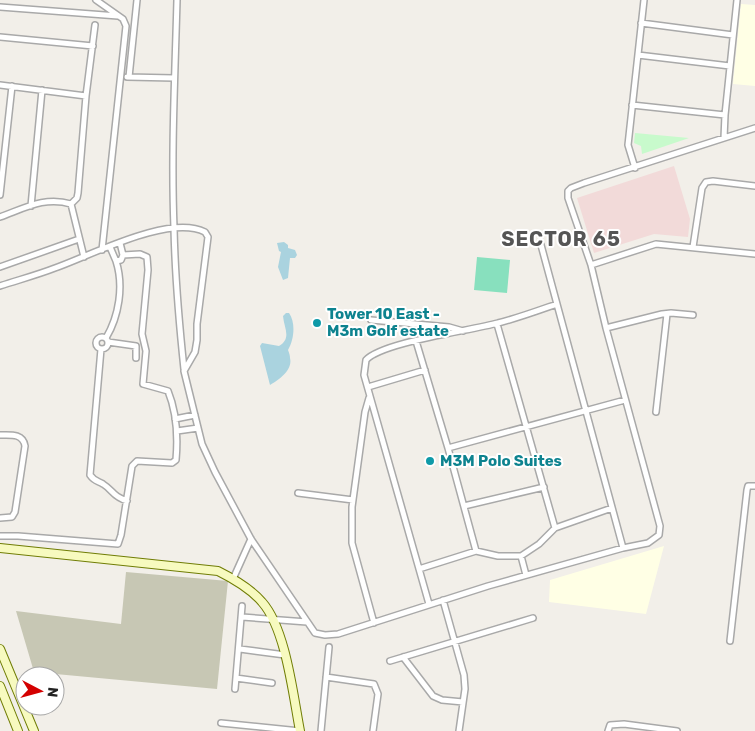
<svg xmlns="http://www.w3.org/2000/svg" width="755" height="731" font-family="Rubik,sans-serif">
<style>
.commercial{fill:#f2dad9}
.education{fill:#ffffe5}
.construction{fill:#c7c7b4}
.park{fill:#c8facc}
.pitch{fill:#88e0be}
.water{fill:#aad3df}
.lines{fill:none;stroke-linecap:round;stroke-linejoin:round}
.street-casing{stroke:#a9a9a9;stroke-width:8}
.secondary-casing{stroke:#707d05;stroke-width:10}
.street{stroke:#fff;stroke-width:5}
.secondary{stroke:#f7fabf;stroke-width:8}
.culture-dot{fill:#0f9aa8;stroke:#fff;stroke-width:2}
.labels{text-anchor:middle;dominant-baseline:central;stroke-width:4;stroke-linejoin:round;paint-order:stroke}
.culture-label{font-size:15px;font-weight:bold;fill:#0d838f;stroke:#fff;text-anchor:start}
.district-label{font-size:20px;font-weight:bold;letter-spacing:1px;fill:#555;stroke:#fff}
</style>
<rect width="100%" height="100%" fill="#f2efe9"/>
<path class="commercial" d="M674,166L690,219L688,237L654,234L594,253L577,198Z"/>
<path class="education" d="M741,4L755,5V86L733,84Z
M664,546L646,614L549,602L550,580Z"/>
<path class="construction" d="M126,572L228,581L217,689L34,672L16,611L121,624Z"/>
<path class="park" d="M635,133L689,138L642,154L641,146L634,143Z"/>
<path class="pitch" d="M477,257L510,260L507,293L474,290Z"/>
<path class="water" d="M284,242L288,245V248L295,250L297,255L295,258H290L288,278L283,280L278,267L281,252L279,251L277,243Z
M286,313H289C296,323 294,340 288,350C289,353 290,355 290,358C293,370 279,380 270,385L260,346L262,343L279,346C292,338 284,328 283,316Z"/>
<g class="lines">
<defs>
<path id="street" d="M96,0L123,19L126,26L102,250
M177,0C175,76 171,152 174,228C175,275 179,322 184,369
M0,7L118,16
M641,23L733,35
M0,37L93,46
M638,55L730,66
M127,77L174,78
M129,77L137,0
M0,85L86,96
M632,105L725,115
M724,138L725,115L737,0
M635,168L628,145L644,0
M0,195L12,86
M71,204L77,198L78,193L86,96L95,25
M71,204L84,257
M31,206L42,90
M0,217C25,208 45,196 71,204
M541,245L623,548
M110,247L116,261L121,260L123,255L120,243
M693,247L702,188L706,182L713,181L755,186
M591,265L656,244L755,254
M0,267L79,239
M0,286C18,280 37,275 55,268C92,255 169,214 205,232L208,237L197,324V340L195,352L184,371L202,444L215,472L251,539L315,633L325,635L338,634L488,586L623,548L648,543L659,535L660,526L606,328L591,265L568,198V191L571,188L584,183L755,128
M371,320L449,327L463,331
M606,328L662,314L671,313L693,315
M96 343a6 6 0 1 1 12 0a6 6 0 1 1-12 0Z
M106,338C119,316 124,286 116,261
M416,341L448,448L476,551
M108,342L136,346V358
M101,349L90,475C94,481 98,481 103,484C114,491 112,496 127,501
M368,387L425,370
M369,398L365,412L352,507V543L374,623
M656,412L667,314
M175,419L195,415
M177,431L198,428
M0,435C10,435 23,433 25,446L15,512L12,517L0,518
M448,448L625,400
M298,493L353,500
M464,506L544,487
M555,528L612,508
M0,536H18L118,544L121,535L132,466L137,461L172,463L176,460C178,437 177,413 168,391L143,384L146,351L142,334L148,270L147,257L140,254L123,255
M521,556L526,575
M419,569L476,551L498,556H521L539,544L555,528L497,324
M233,579L251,539
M443,600L464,675L465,689L459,731
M429,604L364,375L366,360C383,342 469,331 498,323C518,318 537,311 557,304
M242,617L307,622
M730,641L747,490L748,486H755
M240,649L285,655
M403,657L433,696L442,700L463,702
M390,661L533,618
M326,677L374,684L378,694L373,731
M236,678L272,683
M235,689L242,606
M221,723L300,731
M321,731L329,647
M608,731L610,725L624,724L677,731"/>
<path id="secondary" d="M0,548L218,571C234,579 251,589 262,602C286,629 293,695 300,731
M0,649L34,731
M0,686L18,731"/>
</defs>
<use href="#street" class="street-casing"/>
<use href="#secondary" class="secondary-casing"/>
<use href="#street" class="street"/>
<use href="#secondary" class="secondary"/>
</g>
<g class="culture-dot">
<circle cx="317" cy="323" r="5"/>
<circle cx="430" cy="461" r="5"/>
</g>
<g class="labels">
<g class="culture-label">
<text x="327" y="314">Tower 10 East -<tspan x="327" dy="17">M3m Golf estate</tspan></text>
<text x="440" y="461">M3M Polo Suites</text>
</g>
<g class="district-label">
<text x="561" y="239">SECTOR 65</text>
</g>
</g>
<g transform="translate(40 691) rotate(96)"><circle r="24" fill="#ffffff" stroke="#a7a7a7"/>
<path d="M0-4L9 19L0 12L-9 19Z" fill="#d40000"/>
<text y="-8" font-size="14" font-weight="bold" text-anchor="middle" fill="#222222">N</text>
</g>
</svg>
